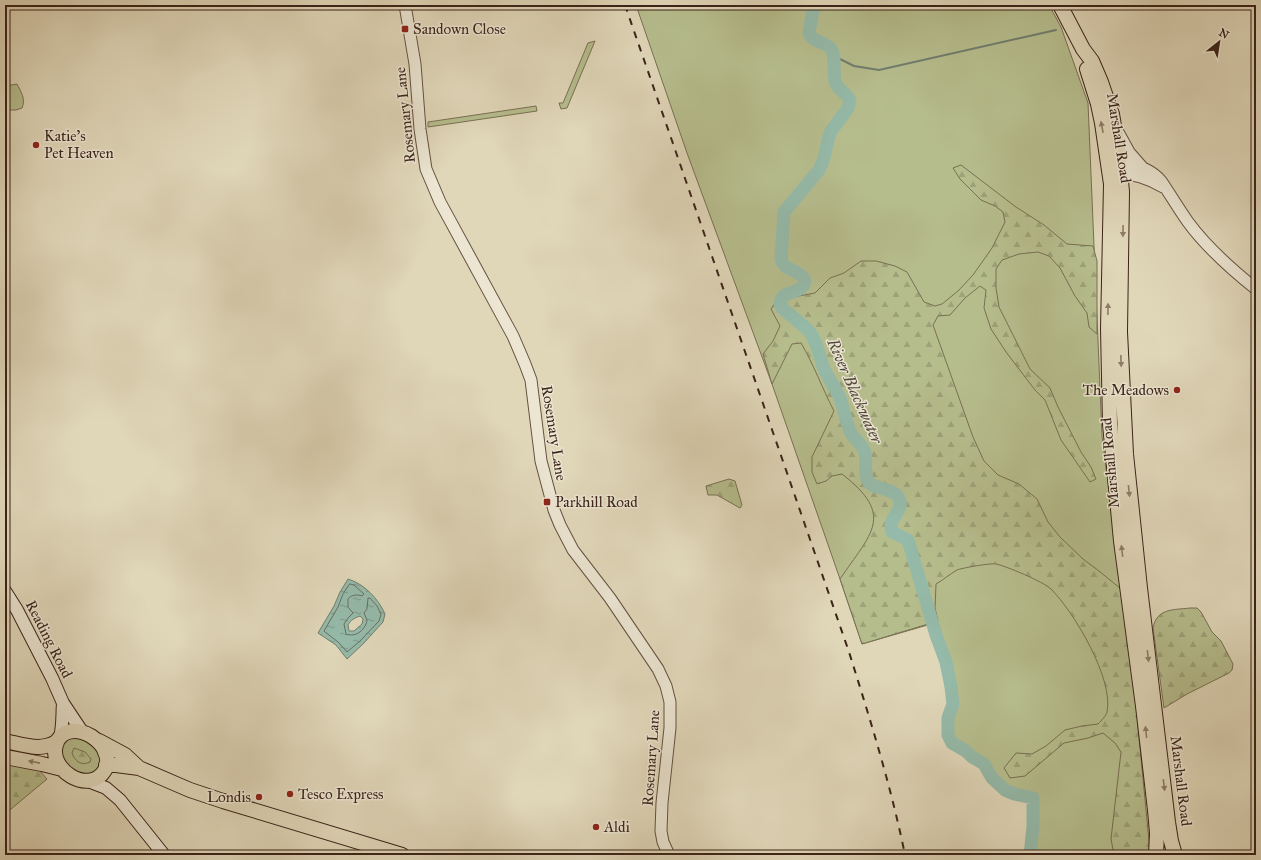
<svg xmlns="http://www.w3.org/2000/svg" width="1261" height="860" font-family="'IM FELL Great Primer',serif">
<style>
.grass{fill:#b6bd8d;stroke:#787053}
.forest{fill:url(#forest-firs);stroke:#787053}
.water{fill:url(#water-ripples);stroke:#717e6f;fill-rule:evenodd}
.lines{fill:none;stroke-linecap:round;stroke-linejoin:round}
.shore{stroke:#686e61;stroke-width:1}
.stream{stroke:#717e6f;stroke-width:2}
.river{stroke:#95baa9;stroke-width:13}
.tertiary-casing{stroke:#645041;stroke-width:13}
.secondary-casing{stroke:#3b2319;stroke-width:14}
.primary-casing{stroke:#3b2319;stroke-width:16}
.tertiary{stroke:#ebe5d2;stroke-width:11}
.secondary{stroke:#ebe5d2;stroke-width:12}
.primary{stroke:#e0d7b9;stroke-width:14}
.rail{stroke:#3b2319;stroke-width:2;stroke-dasharray:7 7;stroke-linecap:butt}
.oneway{fill:#8e7d69}
.poi-dot{fill:#8f2418;stroke:#ebe5d2;stroke-width:1.5}
.labels{text-anchor:middle;dominant-baseline:central;stroke-width:3;stroke-linejoin:round;paint-order:stroke}
.poi-label{font-size:15px;fill:#3b2319;stroke:#ebe5d2;text-anchor:start}
.street-label{font-size:15px;fill:#3b2319;stroke:#ebe5d2}
.water-label{font-size:16px;font-style:italic;fill:#52493d;stroke:#ebe5d2}
</style>
<defs>
<pattern id="forest-firs" width="22" height="20" patternUnits="userSpaceOnUse"><rect width="22" height="20" fill="#b6bd8d"/><path d="M5 1l3.5 6h-7zM16 11l3.5 6h-7z" fill="#9da279"/></pattern>
<pattern id="water-ripples" width="26" height="14" patternUnits="userSpaceOnUse"><rect width="26" height="14" fill="#95baa9"/><path d="M2 4q2-2 4 0t4 0M15 11q2-2 4 0t4 0" fill="none" stroke="#7b9789"/></pattern>
</defs>
<rect width="100%" height="100%" fill="#e0d7b9"/>
<filter id="stains"><feTurbulence type="fractalNoise" baseFrequency=".005" numOctaves="4"/><feColorMatrix values="0 0 0 0 .2 0 0 0 0 .09 0 0 0 0 .02 0 0 0 .5 -.17"/></filter>
<radialGradient id="worn" r=".72"><stop offset=".6" stop-color="#630" stop-opacity="0"/><stop offset="1" stop-color="#630" stop-opacity=".3"/></radialGradient>
<path class="grass" d="M636,5H1049L1061,27L1088,103L1102,436L1136,706L1149,855H1033L1036,835V795L1016,790L1006,785L994,773L987,761L956,739L953,733V719L957,705L955,684L950,662L938,622L862,644L840,579L772,384L687,153Z
M595,41L567,108L561,109L559,103H563L588,43Z
M17,84C21,92 26,99 22,108L16,110H5V86Z
M536,106L537,111L428,127V122Z
M67,738H83C98,751 112,760 89,775L76,772L62,761V743Z"/>
<path class="forest" d="M961,165L1016,207L1044,225L1067,244L1093,246L1097,261V334L1089,327L1087,313L1075,296L1060,268L1049,256L1038,252L1019,254L1002,260L996,269V288L999,307L1030,369L1050,388L1058,407L1081,452L1091,467L1096,479L1090,482L1061,440L1045,400L1035,390L1006,352L991,329L984,308L986,290L980,286L965,298L950,315L938,316L933,325L973,437L984,461L998,475L1019,484L1037,499L1048,522L1060,537L1083,559L1099,571L1121,589L1136,706L1150,851L1149,855H1114L1111,839L1121,752L1115,743L1103,733L1088,738L1064,743L1025,776L1010,778L1004,768L1016,753L1032,754L1046,746L1065,730L1082,726L1098,724C1101,721 1106,716 1107,712C1114,679 1074,612 1051,589C1044,582 1006,566 996,564C990,563 962,568 957,570C950,574 943,580 936,584L935,608L938,621L862,644L840,579C871,533 896,516 842,474L832,476L826,481L817,484L812,472V457L834,411C822,388 814,365 801,343L792,344L772,384L763,354L773,341L780,326L771,309L777,300L815,293L830,278L844,273L861,261H876L895,266L907,272L924,302L935,306L942,304L958,291L973,275L992,248L1005,222L1003,212L995,206L981,200L960,179L953,168Z
M729,479L735,481L742,505L740,508L717,495H708L706,486Z
M1190,608H1197L1201,612L1212,632L1221,641L1233,664L1232,670L1229,673L1187,694L1164,708L1153,628C1157,608 1173,610 1190,608Z
M74,748L85,752L91,759L90,762C82,766 75,762 72,753Z
M5,762L36,767L47,779L5,814Z"/>
<path class="water" d="M348,579C364,584 378,598 385,614L383,622L363,644L347,659L336,645L318,633L334,606L340,592ZM360,616L363,619L362,624L354,631H349L348,625C351,620 354,618 360,616Z"/>
<g class="lines">
<path class="shore" d="M350,584L354,585L364,594L362,596C357,594 351,595 348,599V607L353,613L348,618L344,624L346,634C356,638 366,629 367,620L364,613L367,609L368,598H370L377,606L381,614L379,621L360,641L347,652L338,642L325,632L324,631L338,607L343,594Z"/>
<path class="stream" d="M834,56L854,66L879,70L1056,30"/>
<path class="river" d="M814,5L809,33C813,43 825,41 831,49C837,58 832,76 836,84C839,90 847,94 850,100L848,108L830,133L823,161L819,170L784,212L781,259C782,262 783,265 786,267C792,270 813,278 801,288C793,294 781,292 780,304L782,308C790,315 800,322 808,330C816,338 820,358 824,369C828,378 835,387 839,396C844,407 845,420 850,431C853,438 861,443 864,450C868,460 863,473 868,481C873,490 893,487 899,498C905,511 887,518 892,532L908,540L936,635L946,662L951,687L953,704L948,718V735L952,743L966,751L972,757L984,764L992,778L1005,790L1014,794L1033,798V827L1030,855"/>
<defs>
<path id="tertiary" d="M405,5L415,64L420,129L426,169L440,202L513,336L525,364L531,380L541,461L554,510L560,525L573,550L610,598L658,669L666,686L670,702V728L662,803L661,831L663,842L669,855
M1118,132L1129,152L1143,168
M1111,166C1117,165 1122,164 1127,164C1139,165 1153,171 1161,181C1170,194 1178,208 1188,222C1207,248 1231,269 1256,289
M1113,173C1130,173 1148,178 1163,187"/>
<path id="secondary" d="M5,591L17,610L52,678L63,703L83,733
M60,737C63,726 62,715 63,703
M88,781L106,788L120,800L164,855"/>
<path id="primary" d="M1060,5L1083,49L1092,61L1101,82L1112,114L1118,149L1122,192L1120,332L1126,454L1140,588L1168,822L1171,841L1175,855
M1087,69L1098,104L1102,123L1111,184L1108,329L1110,424L1121,541L1143,706L1155,810L1157,833L1156,855
M5,741C15,743 28,747 38,747C43,747 52,745 56,742C58,740 60,737 62,735C72,728 82,731 91,736C97,740 103,745 105,752C108,758 108,764 105,770C89,797 45,768 57,742
M99,741L125,755L139,768
M5,757L42,764L62,769
M106,765H116L139,768L190,790L223,801L402,855"/>
</defs>
<use href="#tertiary" class="tertiary-casing"/>
<use href="#secondary" class="secondary-casing"/>
<use href="#primary" class="primary-casing"/>
<use href="#tertiary" class="tertiary"/>
<use href="#secondary" class="secondary"/>
<use href="#primary" class="primary"/>
<path class="rail" d="M625,5L849,652C870,719 891,786 905,855"/>
</g>
<defs><path id="oneway-solid" d="M-6-.8H1V-3.2L6.5 0L1 3.2V.8H-6Z"/></defs>
<g class="oneway">
<use href="#oneway-solid" transform="translate(1102 127) rotate(-101)"/>
<use href="#oneway-solid" transform="translate(1123 231) rotate(91)"/>
<use href="#oneway-solid" transform="translate(1108 309) rotate(-89)"/>
<use href="#oneway-solid" transform="translate(1121 361) rotate(88)"/>
<use href="#oneway-solid" transform="translate(1129 491) rotate(84)"/>
<use href="#oneway-solid" transform="translate(1122 551) rotate(-97)"/>
<use href="#oneway-solid" transform="translate(1148 656) rotate(83)"/>
<use href="#oneway-solid" transform="translate(1146 732) rotate(-96)"/>
<use href="#oneway-solid" transform="translate(34 762) rotate(-169)"/>
<use href="#oneway-solid" transform="translate(1164 785) rotate(83)"/>
</g>
<g class="poi-dot">
<rect x="401" y="25" width="8" height="8" rx="2"/>
<circle cx="36" cy="145" r="4"/>
<circle cx="1177" cy="390" r="4"/>
<rect x="543" y="498" width="8" height="8" rx="2"/>
<circle cx="290" cy="794" r="4"/>
<circle cx="259" cy="797" r="4"/>
<circle cx="596" cy="827" r="4"/>
</g>
<g class="labels">
<g class="poi-label">
<text x="413" y="29">Sandown Close</text>
<text x="44" y="136">Katie's<tspan x="44" dy="17">Pet Heaven</tspan></text>
<text x="1169" y="390" text-anchor="end">The Meadows</text>
<text x="555" y="502">Parkhill Road</text>
<text x="298" y="794">Tesco Express</text>
<text x="251" y="797" text-anchor="end">Londis</text>
<text x="604" y="827">Aldi</text>
</g>
<g class="street-label">
<text transform="translate(405 115) rotate(-96)">Rosemary Lane</text>
<text transform="translate(1119 138) rotate(81)">Marshall Road</text>
<text transform="translate(554 433) rotate(81)">Rosemary Lane</text>
<text transform="translate(1110 463) rotate(-95)">Marshall Road</text>
<text transform="translate(49 639) rotate(63)">Reading Road</text>
<text transform="translate(651 758) rotate(-86)">Rosemary Lane</text>
<text transform="translate(1181 781) rotate(83)">Marshall Road</text>
</g>
<g class="water-label">
<text transform="translate(855 391) rotate(66)">River Blackwater</text>
</g>
</g>
<rect width="1261" height="860" fill="none" stroke="#e0d7b9" stroke-width="20"/>
<rect x="6" y="6" width="1249" height="848" fill="none" stroke="#3b2319" stroke-width="2"/>
<rect x="10" y="10" width="1241" height="840" fill="none" stroke="#3b2319"/>
<g transform="translate(1219 42) rotate(30)" stroke="#ebe5d2" stroke-width="3" paint-order="stroke">
<path d="M0-3L7 15L0 10L-7 15Z" fill="#3b2319"/>
<text y="-6" font-size="11" font-weight="bold" text-anchor="middle" fill="#3b2319">N</text>
</g>
<rect width="100%" height="100%" filter="url(#stains)"/>
<rect width="100%" height="100%" fill="url(#worn)"/>
</svg>
